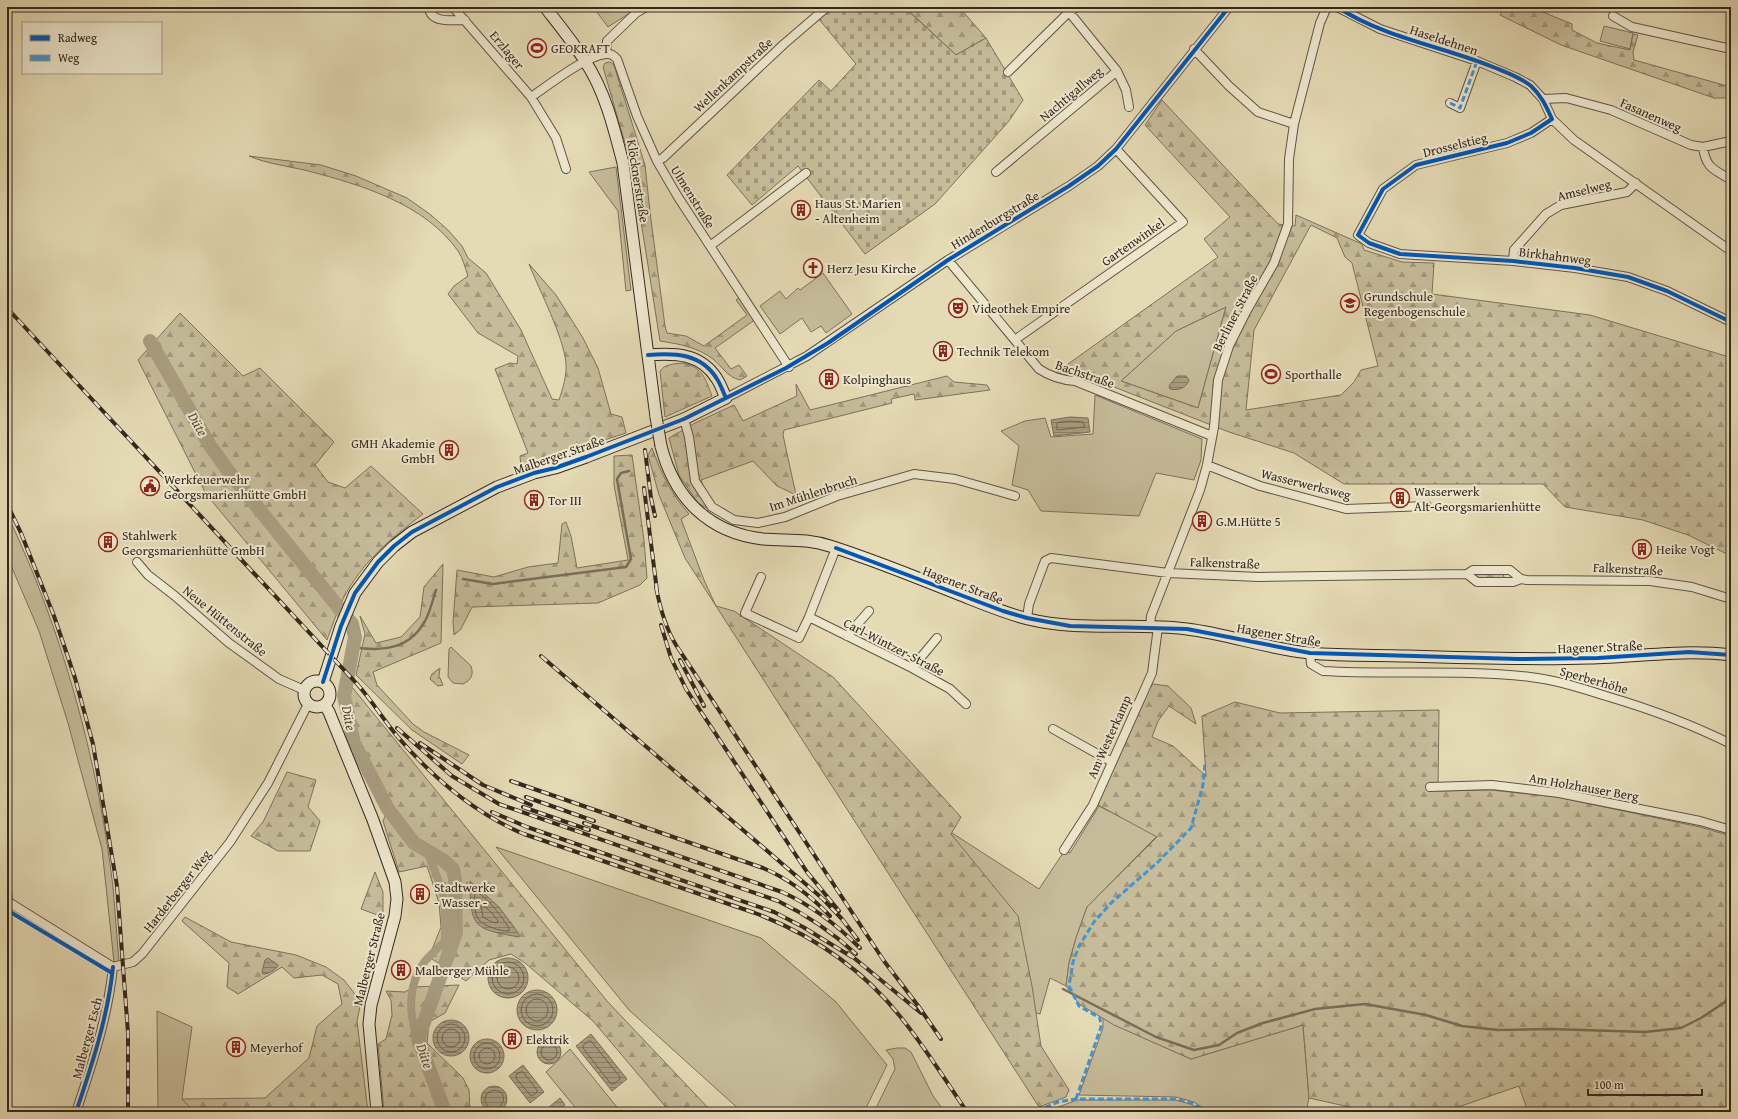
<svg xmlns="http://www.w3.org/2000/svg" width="1738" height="1119" font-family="'Gentium Book Plus',serif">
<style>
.green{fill:#c6bc9a;stroke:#7e725c}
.forest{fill:url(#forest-firs);stroke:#7e725c;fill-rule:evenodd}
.cemetery{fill:url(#cemetery-stones);stroke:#7e725c}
.garden{fill:url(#garden-dots);stroke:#7e725c}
.water{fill:url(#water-rules);stroke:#7b6e59}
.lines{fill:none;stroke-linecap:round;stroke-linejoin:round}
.shore{stroke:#706250;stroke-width:1}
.stream{stroke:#7b6e59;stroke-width:2.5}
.canal{stroke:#a99d81;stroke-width:8}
.river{stroke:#a99d81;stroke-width:14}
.street-casing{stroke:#625444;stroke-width:10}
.secondary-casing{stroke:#36281e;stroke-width:13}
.street{stroke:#ede7ce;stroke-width:8}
.secondary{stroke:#ede7ce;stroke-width:11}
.rail-casing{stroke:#36281e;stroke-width:4}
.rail{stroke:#ede7ce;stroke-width:2.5;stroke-dasharray:8;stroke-linecap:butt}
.secondary-bridge-casing{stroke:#36281e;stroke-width:13;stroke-linecap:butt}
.secondary-bridge{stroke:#ede7ce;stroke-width:11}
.quiet{stroke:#3e96d5;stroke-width:3;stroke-dasharray:6 3;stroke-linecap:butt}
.cycleway-casing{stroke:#ede7ce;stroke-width:6}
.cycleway{stroke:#0057b8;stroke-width:4}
.labels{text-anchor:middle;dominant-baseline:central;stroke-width:4;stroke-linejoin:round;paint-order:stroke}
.street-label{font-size:13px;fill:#36281e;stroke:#ede7ce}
.poi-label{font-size:13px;fill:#36281e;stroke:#ede7ce;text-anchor:start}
.water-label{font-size:14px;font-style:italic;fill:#584b3c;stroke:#ede7ce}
</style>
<defs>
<pattern id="forest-firs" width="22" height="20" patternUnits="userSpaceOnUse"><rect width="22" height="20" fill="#c6bc9a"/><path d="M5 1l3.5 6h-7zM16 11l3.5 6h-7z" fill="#a2997d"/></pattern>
<pattern id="cemetery-stones" width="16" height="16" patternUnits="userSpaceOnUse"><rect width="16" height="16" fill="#c6bc9a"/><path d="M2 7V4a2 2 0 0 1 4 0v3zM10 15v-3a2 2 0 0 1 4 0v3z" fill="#a2997d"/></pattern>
<pattern id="garden-dots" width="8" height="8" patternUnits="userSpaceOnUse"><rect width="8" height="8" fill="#c6bc9a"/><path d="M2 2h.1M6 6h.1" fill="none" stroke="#a2997d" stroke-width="1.8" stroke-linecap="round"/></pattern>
<pattern id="water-rules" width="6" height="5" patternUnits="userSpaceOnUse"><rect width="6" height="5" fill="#a99d81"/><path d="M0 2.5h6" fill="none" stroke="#8a8069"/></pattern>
</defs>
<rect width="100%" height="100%" fill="#e4dab4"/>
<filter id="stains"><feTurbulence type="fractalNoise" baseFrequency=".005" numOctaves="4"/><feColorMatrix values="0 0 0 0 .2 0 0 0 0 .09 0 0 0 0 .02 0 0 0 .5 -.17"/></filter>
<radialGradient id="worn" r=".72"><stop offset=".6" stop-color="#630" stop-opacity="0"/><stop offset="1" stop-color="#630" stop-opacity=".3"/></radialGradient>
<path class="green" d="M593,7H639L608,27Z
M1604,26L1633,33L1630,49L1600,41Z
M616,167L631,290L626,291L618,211L589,172Z
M823,273L852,314L826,333L821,326L811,332L802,318L780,334L760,306L780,291L786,299L798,288L800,290Z
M1226,307L1198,408L1121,381L1176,331Z
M1095,395L1202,439L1201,460L1194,480L1156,473L1139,516L1041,511L1028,490L1012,485L1019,446L1001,431L1025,421L1045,418L1051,437L1093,434Z
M7,514C62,629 98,760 113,887C115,912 117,937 119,962H114L102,849L68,723L39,631L7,556Z
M451,647L471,666C474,675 471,680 463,684L453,683L448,677L449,649Z
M1099,806L1157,836L1087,907L1076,938L1069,963L1066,986L1050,978L1040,1014L1036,1013L951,834L952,833L1039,889L1065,850L1070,853Z
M496,847L761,938L836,1002L887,1065L864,1112H742L629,1010Z
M157,1011L192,1027L182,1098L194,1112H158Z
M1103,1018L1115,1025L1191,1059L1303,1025L1309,1098L1306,1112H1209L1194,1102L1176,1097L1079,1095L1103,1028Z
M897,1048H905L911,1052L933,1096L945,1112H874L895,1069L893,1059L886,1050Z
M570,1049L620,1111L622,1112H579L546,1072Z
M1077,1100H1176L1193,1105L1203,1112H1045Z"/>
<path class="forest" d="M919,7H959L986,38L956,55L908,10Z
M1504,7L1515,10L1517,7H1531L1572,24V30L1597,43L1630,50L1633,34L1638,35L1633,52L1634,60L1731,87V98H1714L1561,45L1500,15Z
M610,62L614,65L645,165L650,212L665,326L667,333L686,336L704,346L747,315L736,300L740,297L756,319L715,348L731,369L739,365L747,376L740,380C727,377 722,366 713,359C697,347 679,344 660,341L633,171L603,67L605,63Z
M1162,100L1278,224L1295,226L1296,215L1362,244L1364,250L1402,262L1434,263L1432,294L1590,315L1729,357L1731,353V556L1688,535L1643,520L1565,507L1543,484H1344L1294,453L1229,432L1086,376L1054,374L1218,257L1204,239L1230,217L1145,125ZM1311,225L1337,238L1345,257L1352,263L1378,366L1361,370L1354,382L1341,395L1246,410L1254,330ZM1226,307L1198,408L1121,381L1176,331Z
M249,156L321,165L356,176L407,198L431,215L448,230L462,246L468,258L486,273L521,330L552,399L559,400C563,388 567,375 566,363C563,335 540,292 529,264L556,295L583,338L598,368L611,414L622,417L626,433L521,467L520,456L528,453L495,369L510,363L517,364L518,356L478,333L448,294L454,286L468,276C465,268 463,258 458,251C425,204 362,185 308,171C288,166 268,164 249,156Z
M180,313L243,376L260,368L334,442L315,465L328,482L345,488L371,466L423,514C390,539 362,562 343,599C337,612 332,626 327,640L206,494L138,360Z
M682,363C703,367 705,378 712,396L665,417L660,371C665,364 674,364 682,363Z
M947,376L954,382L987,385L990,390L915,400L914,394L891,399L892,403L784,430L783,435L796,495L777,486L753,461L701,480L712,511L698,503L679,475L669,438L695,423L734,405L743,421L797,396L796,384L810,410Z
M652,448C662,475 670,492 689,514L681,519L704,580L716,606L734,611L833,677L961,817L951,834L1018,916L1032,986L1041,1046L1069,1090L1066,1097L1039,1107L685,558L659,495L648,455Z
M632,455L644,540L647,578L640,585L598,603L472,607L461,629L454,635L453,622L457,570L494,577L528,567L558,563L562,524L566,522L571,536L577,568L628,560L614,485V456Z
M443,564L441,643L373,672L377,685L413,724L424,732L469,755L462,764L412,730L356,675L365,634L360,616L376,643L401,637L420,617L424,587Z
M1479,571H1500L1504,576L1502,581H1479L1475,576Z
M1153,684L1168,686L1191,708L1196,724L1169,706L1158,721L1152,737L1173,746L1206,776L1202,716L1235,702L1280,713L1439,710L1438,791L1491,790L1557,797L1700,827L1731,836V1112H1528L1519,1086L1444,1112H1372L1309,1098L1303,1025L1191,1059L1114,1025L1079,1004L1066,986L1069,963L1076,938L1087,907L1157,837L1098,805L1143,697Z
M352,687L607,1001L712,1112H670L593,1021L525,963L511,954L489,960L466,981L429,957L441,927L439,903L427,866L399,872L383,821L391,803L358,742L349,703Z
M287,772L316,780L308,807L320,821L310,851H278L251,836L263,822Z
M375,872L383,892V917L361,909Z
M185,917L231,942L296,955L326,967L344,980L361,1002L357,1021L368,1112H194L182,1099L265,1098L309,1058L317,1026L342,1004L338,984L322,975L294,978L282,967L238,994L227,987L229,963L182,921Z
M459,985L445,1013L429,1022L427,1043L463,1078L469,1090L470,1112H384L378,1044L386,1039L392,1015L391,1000L386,991L405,992L413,987Z"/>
<path class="cemetery" d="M833,7H904L956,55L986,38L1023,100L1009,121L935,204L865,254L798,166L752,205L727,175L819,80L831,91L856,64L818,18Z"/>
<path class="garden" d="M440,668L439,676L443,685L438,686L430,679L432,674Z"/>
<path class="water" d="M1177,376H1186L1189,380C1186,388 1178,391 1170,389L1169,386Z
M1070,417L1088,418L1090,432L1054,436L1051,420Z
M470,881L499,907L519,934V937C475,929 470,929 470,881Z
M488 978a20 20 0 1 1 40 0a20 20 0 1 1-40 0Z
M268,958L278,965C276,970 268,974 263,974L262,972L265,960Z
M517 1010a20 20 0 1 1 40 0a20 20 0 1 1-40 0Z
M433 1038a18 18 0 1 1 36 0a18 18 0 1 1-36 0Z
M591,1034L627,1079L612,1091L576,1046Z
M470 1056a17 17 0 1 1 34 0a17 17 0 1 1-34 0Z
M537 1052a12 12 0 1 1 24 0a12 12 0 1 1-24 0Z
M523,1065L544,1092L530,1103L509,1076Z
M481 1099a13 13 0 1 1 26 0a13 13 0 1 1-26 0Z
M560,1098L565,1105L557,1112H543Z"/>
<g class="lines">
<path class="shore" d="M1070,421L1083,422L1085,427L1057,430V423Z
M475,892C486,894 503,919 509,928V931C500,931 486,927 479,920C474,915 474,899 475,892Z
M482,904L492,913L498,921L497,923L492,922L483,917L481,906Z
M492 978a16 16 0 1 1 32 0a16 16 0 1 1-32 0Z
M497 978a11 11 0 1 1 22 0a11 11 0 1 1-22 0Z
M521 1010a16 16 0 1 1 32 0a16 16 0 1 1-32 0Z
M526 1010a11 11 0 1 1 22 0a11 11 0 1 1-22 0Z
M437 1038a14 14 0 1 1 28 0a14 14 0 1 1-28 0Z
M442 1038a9 9 0 1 1 18 0a9 9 0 1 1-18 0Z
M589,1041H591L620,1077V1079L614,1084H611L583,1048V1046Z
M474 1056a13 13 0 1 1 26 0a13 13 0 1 1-26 0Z
M541 1052a8 8 0 1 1 16 0a8 8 0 1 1-16 0Z
M479 1056a8 8 0 1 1 16 0a8 8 0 1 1-16 0Z
M521,1072H523L537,1090V1092L532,1096L530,1095L516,1078V1075Z
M491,1112C490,1106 484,1104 485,1098C487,1090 495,1089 501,1092C508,1101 499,1104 498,1112"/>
<path class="stream" d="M463,579L493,584L626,567L631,559L617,479L621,473L629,471
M353,647C384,652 412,649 427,617C431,608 433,599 436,590
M1063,989L1156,1037L1194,1050L1219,1045L1237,1033L1263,1023L1315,1009L1365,1004L1426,1015L1462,1026L1498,1030L1552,1029L1645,1032L1681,1028L1701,1018L1725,1002L1730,993"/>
<path class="canal" d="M418,1039C408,1014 408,983 425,961C431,954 439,947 445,941V910L443,892L427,851"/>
<path class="river" d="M150,341L209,444L229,472L352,624L355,637L344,696L354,743L388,809L414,843L443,860L453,869L455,879L456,933L418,1039L445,1112"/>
<defs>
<path id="street" d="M429,7C430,24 453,20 465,20
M453,7L531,97L556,138L566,169
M1337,7L1380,29L1477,61L1515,77L1530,85L1543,99L1552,119L1574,140L1731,251
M1613,16L1632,27L1731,49
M1194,49L1229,86L1258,112L1294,124
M606,54L607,41L636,13L646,7
M1117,71L1126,90L1129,107
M1008,72L1069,12L1077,7
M531,97C549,85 585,56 606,54C611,53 614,56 617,59L637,116L657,161L678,197L789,367
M1543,99L1566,98L1611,110L1691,145L1703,147L1731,141
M1450,103L1460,108L1477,61
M1552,119L1531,133L1507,143L1416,165L1383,189L1358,235L1369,243L1400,254L1513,261L1575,268L1628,277L1667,291L1731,322
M1703,147C1706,169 1714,169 1731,180
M657,161L663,158L784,44L827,7
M996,172L1117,71L1065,7
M710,246L806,173
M948,260L1039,369C1051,377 1061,380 1075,381L1212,436
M1513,261L1514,250L1546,214L1561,205L1627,192L1636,183
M1016,339L1183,222L1116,149
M726,398L807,356L948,260L1069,186L1098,166L1116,149L1229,7
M684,419L689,437L695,481L712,507L734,520L758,523L785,517L837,496L914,474L955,479L1015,496
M1207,465L1260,486L1346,509L1427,506
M137,562L148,575L175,596L229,643L279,679L304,690
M1467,574L1477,582H1513L1521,579
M761,577L745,613L799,638L809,617L912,668L950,689L966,704
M809,617L836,548
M1027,618L1029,604L1045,561L1051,558L1168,573L1258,577L1467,574L1473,570H1510L1521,579L1527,580L1650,581L1692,587L1731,599
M1150,627L1151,616L1200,490L1207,465L1214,427L1218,380L1229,346L1246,312L1274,263L1288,224L1289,159L1294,124L1320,23L1327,7
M847,636L869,611
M1310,653L1311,664L1323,671C1392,675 1461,669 1530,677C1556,680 1581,688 1606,696C1650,709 1691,724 1731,744
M912,668L937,638
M1053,729L1112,762
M1430,787L1492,785L1559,793L1700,821L1731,830
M1064,850L1093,805L1152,673L1158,627
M7,891L8,901
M7,901L113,967L133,962L142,954L230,842L268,783L308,704
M76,1112C92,1065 108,1016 113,967"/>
<path id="secondary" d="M545,7C559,25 573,42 585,61C605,91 614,128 623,163L656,417
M661,446C674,497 708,533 763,539C788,541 805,538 830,546C874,560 916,577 958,594C981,603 1004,613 1028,619C1081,632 1134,622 1187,629C1228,634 1268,649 1310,653C1342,656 1375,655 1407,656C1467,658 1528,660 1589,658C1636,657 1684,649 1731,655
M304 694a13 13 0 1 1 26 0a13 13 0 1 1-26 0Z
M323,682L341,626L355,593L378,562L394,546L412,532L497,487L534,473L555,468L586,457L684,419L726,398C723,392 721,385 717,379C701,353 675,353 648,355
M325,705L329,712L373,820L395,882L397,899L395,916L371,1005L369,1024L377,1112"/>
</defs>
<use href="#street" class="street-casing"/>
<use href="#secondary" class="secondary-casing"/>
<use href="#street" class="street"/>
<use href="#secondary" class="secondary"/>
<defs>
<path id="rail" d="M7,308L358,685C372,701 383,719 397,736C432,777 474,813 524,834L755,913C813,935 865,971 903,1020C926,1049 946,1081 967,1112
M645,450L651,498L655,516
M644,488L657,591
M7,504L21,533L54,616L75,678L93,744L117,886L128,1033V1112
M656,587C660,608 665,627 676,645L884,961L919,1007L941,1039
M661,625L671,658L686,689L807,872L839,911
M541,656L823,899L842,919L858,940
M680,660L704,706
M397,728L452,776L499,804L778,901C807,915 832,932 856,954
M420,743L483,785L531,805
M511,781L763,868C789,879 810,895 830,916
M526,797L594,821
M523,807L589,830
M492,812L527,827L774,912L803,927L852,957
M584,823L782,892C811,905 837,925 860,948
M848,953L921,1013"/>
</defs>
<use href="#rail" class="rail-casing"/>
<use href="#rail" class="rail"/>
<defs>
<path id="secondary-bridge" d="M656,417L661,446"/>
</defs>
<use href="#secondary-bridge" class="secondary-bridge-casing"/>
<use href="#secondary-bridge" class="secondary-bridge"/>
<path class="quiet" d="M1450,103L1460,108L1477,61
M1076,1099L1101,1027L1100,1018L1079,1006L1069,986L1073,962L1079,946L1094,922L1111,903L1157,863L1191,828L1203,785L1205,763
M1037,1111L1058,1102L1076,1099H1176L1194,1104L1206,1112"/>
<defs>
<path id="cycleway" d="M1337,7C1385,38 1441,46 1493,67C1505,72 1520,77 1531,86C1541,95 1546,106 1552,119L1531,133L1507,143L1416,165L1383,189L1358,235L1369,243L1400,254L1513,261L1575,268L1628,277L1667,291L1731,322
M648,355C675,353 701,353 717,379C721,385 723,392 726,398
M836,548L1003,611L1027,618L1070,626L1187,629L1310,653L1518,659L1598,658L1689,652L1731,655
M323,682L341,626L355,593L378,562L394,546L412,532L497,487L534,473L555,468L586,457L684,419L786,368L828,343L948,260L1069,186L1098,166L1116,149L1229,7
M7,910L112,973
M76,1112C92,1065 108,1016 113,967"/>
</defs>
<use href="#cycleway" class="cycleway-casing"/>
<use href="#cycleway" class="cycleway"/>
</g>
<defs>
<symbol id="stadium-ring" viewBox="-11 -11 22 22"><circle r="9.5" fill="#ede7ce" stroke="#8f2418" stroke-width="1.5"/><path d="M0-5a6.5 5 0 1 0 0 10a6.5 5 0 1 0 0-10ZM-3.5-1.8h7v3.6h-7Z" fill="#8f2418"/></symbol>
<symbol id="building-ring" viewBox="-11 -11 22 22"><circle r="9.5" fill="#ede7ce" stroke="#8f2418" stroke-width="1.5"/><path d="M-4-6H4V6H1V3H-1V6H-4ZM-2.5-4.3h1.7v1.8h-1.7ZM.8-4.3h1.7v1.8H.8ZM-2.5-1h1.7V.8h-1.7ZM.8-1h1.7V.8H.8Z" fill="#8f2418"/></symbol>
<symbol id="church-ring" viewBox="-11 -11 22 22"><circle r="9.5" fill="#ede7ce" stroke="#8f2418" stroke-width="1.5"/><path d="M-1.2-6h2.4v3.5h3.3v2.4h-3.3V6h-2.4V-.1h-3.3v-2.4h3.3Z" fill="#8f2418"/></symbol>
<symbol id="school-ring" viewBox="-11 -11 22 22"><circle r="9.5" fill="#ede7ce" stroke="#8f2418" stroke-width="1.5"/><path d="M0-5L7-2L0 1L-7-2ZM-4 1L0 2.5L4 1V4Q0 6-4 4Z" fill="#8f2418"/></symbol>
<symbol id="theatre-ring" viewBox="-11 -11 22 22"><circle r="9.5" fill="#ede7ce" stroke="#8f2418" stroke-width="1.5"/><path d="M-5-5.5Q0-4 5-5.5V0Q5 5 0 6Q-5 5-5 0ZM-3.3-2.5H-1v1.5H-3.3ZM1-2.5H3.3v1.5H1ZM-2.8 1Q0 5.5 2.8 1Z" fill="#8f2418"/></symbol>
<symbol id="civic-ring" viewBox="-11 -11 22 22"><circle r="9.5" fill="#ede7ce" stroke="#8f2418" stroke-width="1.5"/><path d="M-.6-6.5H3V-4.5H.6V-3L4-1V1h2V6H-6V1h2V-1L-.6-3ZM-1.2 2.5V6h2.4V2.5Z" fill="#8f2418"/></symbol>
</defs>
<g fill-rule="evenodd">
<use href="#stadium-ring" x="526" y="37" width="22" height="22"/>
<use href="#building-ring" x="790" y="199" width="22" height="22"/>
<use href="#church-ring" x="802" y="257" width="22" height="22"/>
<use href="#school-ring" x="1339" y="292" width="22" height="22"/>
<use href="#theatre-ring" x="947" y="297" width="22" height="22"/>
<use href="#building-ring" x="932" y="340" width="22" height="22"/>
<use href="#stadium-ring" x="1260" y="363" width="22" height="22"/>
<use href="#building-ring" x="818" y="368" width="22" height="22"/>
<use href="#building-ring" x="438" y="439" width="22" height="22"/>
<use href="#civic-ring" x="139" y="475" width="22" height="22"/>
<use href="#building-ring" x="1389" y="487" width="22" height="22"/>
<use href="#building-ring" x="523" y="489" width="22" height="22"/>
<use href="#building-ring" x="1191" y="510" width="22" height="22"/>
<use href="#building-ring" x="97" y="531" width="22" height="22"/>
<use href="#building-ring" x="1631" y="538" width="22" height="22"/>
<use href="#building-ring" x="409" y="883" width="22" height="22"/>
<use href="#building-ring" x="390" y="959" width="22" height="22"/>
<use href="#building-ring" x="501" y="1028" width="22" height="22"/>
<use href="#building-ring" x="225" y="1036" width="22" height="22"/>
</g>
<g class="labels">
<g class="street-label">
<text transform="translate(1444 40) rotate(18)">Haseldehnen</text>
<text transform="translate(507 50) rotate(50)">Erzlager</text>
<text transform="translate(733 75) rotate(-43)">Wellenkampstraße</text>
<text transform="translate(1071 94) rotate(-40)">Nachtigallweg</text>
<text transform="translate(1651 115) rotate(24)">Fasanenweg</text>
<text transform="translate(1455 145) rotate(-14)">Drosselstieg</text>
<text transform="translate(638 181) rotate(81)">Klöcknerstraße</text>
<text transform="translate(1584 190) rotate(-14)">Amselweg</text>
<text transform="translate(693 197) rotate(58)">Ulmenstraße</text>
<text transform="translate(995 220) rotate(-31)">Hindenburgstraße</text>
<text transform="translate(1133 242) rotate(-35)">Gartenwinkel</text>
<text transform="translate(1555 256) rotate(7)">Birkhahnweg</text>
<text transform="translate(1235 313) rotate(-63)">Berliner Straße</text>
<text transform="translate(1085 374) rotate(19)">Bachstraße</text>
<text transform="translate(559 455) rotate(-19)">Malberger Straße</text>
<text transform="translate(1306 484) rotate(14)">Wasserwerksweg</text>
<text transform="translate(813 493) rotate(-18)">Im Mühlenbruch</text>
<text transform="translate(1225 563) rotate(2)">Falkenstraße</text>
<text transform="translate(1628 569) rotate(3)">Falkenstraße</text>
<text transform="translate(963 585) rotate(21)">Hagener Straße</text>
<text transform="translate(225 621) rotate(39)">Neue Hüttenstraße</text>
<text transform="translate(1279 635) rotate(10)">Hagener Straße</text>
<text transform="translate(894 647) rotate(27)">Carl-Wintzer-Straße</text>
<text transform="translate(1600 647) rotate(-2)">Hagener Straße</text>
<text transform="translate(1594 680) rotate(16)">Sperberhöhe</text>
<text transform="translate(1109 737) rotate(-66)">Am Westerkamp</text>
<text transform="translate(1584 787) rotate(10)">Am Holzhauser Berg</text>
<text transform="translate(177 891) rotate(-52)">Harderberger Weg</text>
<text transform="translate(369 959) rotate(-76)">Malberger Straße</text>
<text transform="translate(87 1038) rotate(-75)">Malberger Esch</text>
</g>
<g class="poi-label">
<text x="551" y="48">GEOKRAFT</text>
<text x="815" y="203">Haus St. Marien<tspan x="815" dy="15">- Altenheim</tspan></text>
<text x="827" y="268">Herz Jesu Kirche</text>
<text x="1364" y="296">Grundschule<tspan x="1364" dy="15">Regenbogenschule</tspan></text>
<text x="972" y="308">Videothek Empire</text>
<text x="957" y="351">Technik Telekom</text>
<text x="1285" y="374">Sporthalle</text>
<text x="843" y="379">Kolpinghaus</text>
<text x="435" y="443" text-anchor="end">GMH Akademie<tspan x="435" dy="15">GmbH</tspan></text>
<text x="164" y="479">Werkfeuerwehr<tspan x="164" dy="15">Georgsmarienhütte GmbH</tspan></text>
<text x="1414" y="491">Wasserwerk<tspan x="1414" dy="15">Alt-Georgsmarienhütte</tspan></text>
<text x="548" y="500">Tor III</text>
<text x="1216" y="521">G.M.Hütte 5</text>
<text x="122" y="535">Stahlwerk<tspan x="122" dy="15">Georgsmarienhütte GmbH</tspan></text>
<text x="1656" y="549">Heike Vogt</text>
<text x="434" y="887">Stadtwerke<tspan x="434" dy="15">- Wasser -</tspan></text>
<text x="415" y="970">Malberger Mühle</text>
<text x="526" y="1039">Elektrik</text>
<text x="250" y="1047">Meyerhof</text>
</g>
<g class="water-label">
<text transform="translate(198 424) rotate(60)">Düte</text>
<text transform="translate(349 718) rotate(79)">Düte</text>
<text transform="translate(425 1056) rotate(71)">Düte</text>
</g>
</g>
<rect width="1738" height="1119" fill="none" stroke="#e4dab4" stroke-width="24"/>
<rect x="8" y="8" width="1722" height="1103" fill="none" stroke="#36281e" stroke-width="2"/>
<rect x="12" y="12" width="1714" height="1095" fill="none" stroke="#36281e"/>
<rect x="22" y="22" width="140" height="52" fill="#ede7ce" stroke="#a49b88"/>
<rect x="30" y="35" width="20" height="6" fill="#0057b8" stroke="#a49b88"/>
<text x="58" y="42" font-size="12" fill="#36281e">Radweg</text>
<rect x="30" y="55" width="20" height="6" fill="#3e96d5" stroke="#a49b88"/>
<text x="58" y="62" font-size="12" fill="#36281e">Weg</text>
<path d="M1588 1089v6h114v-6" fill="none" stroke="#36281e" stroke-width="2"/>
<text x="1594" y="1089" font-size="12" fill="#36281e" stroke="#ede7ce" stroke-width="3" paint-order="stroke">100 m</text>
<rect width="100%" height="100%" filter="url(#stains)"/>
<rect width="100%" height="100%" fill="url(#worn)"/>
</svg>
